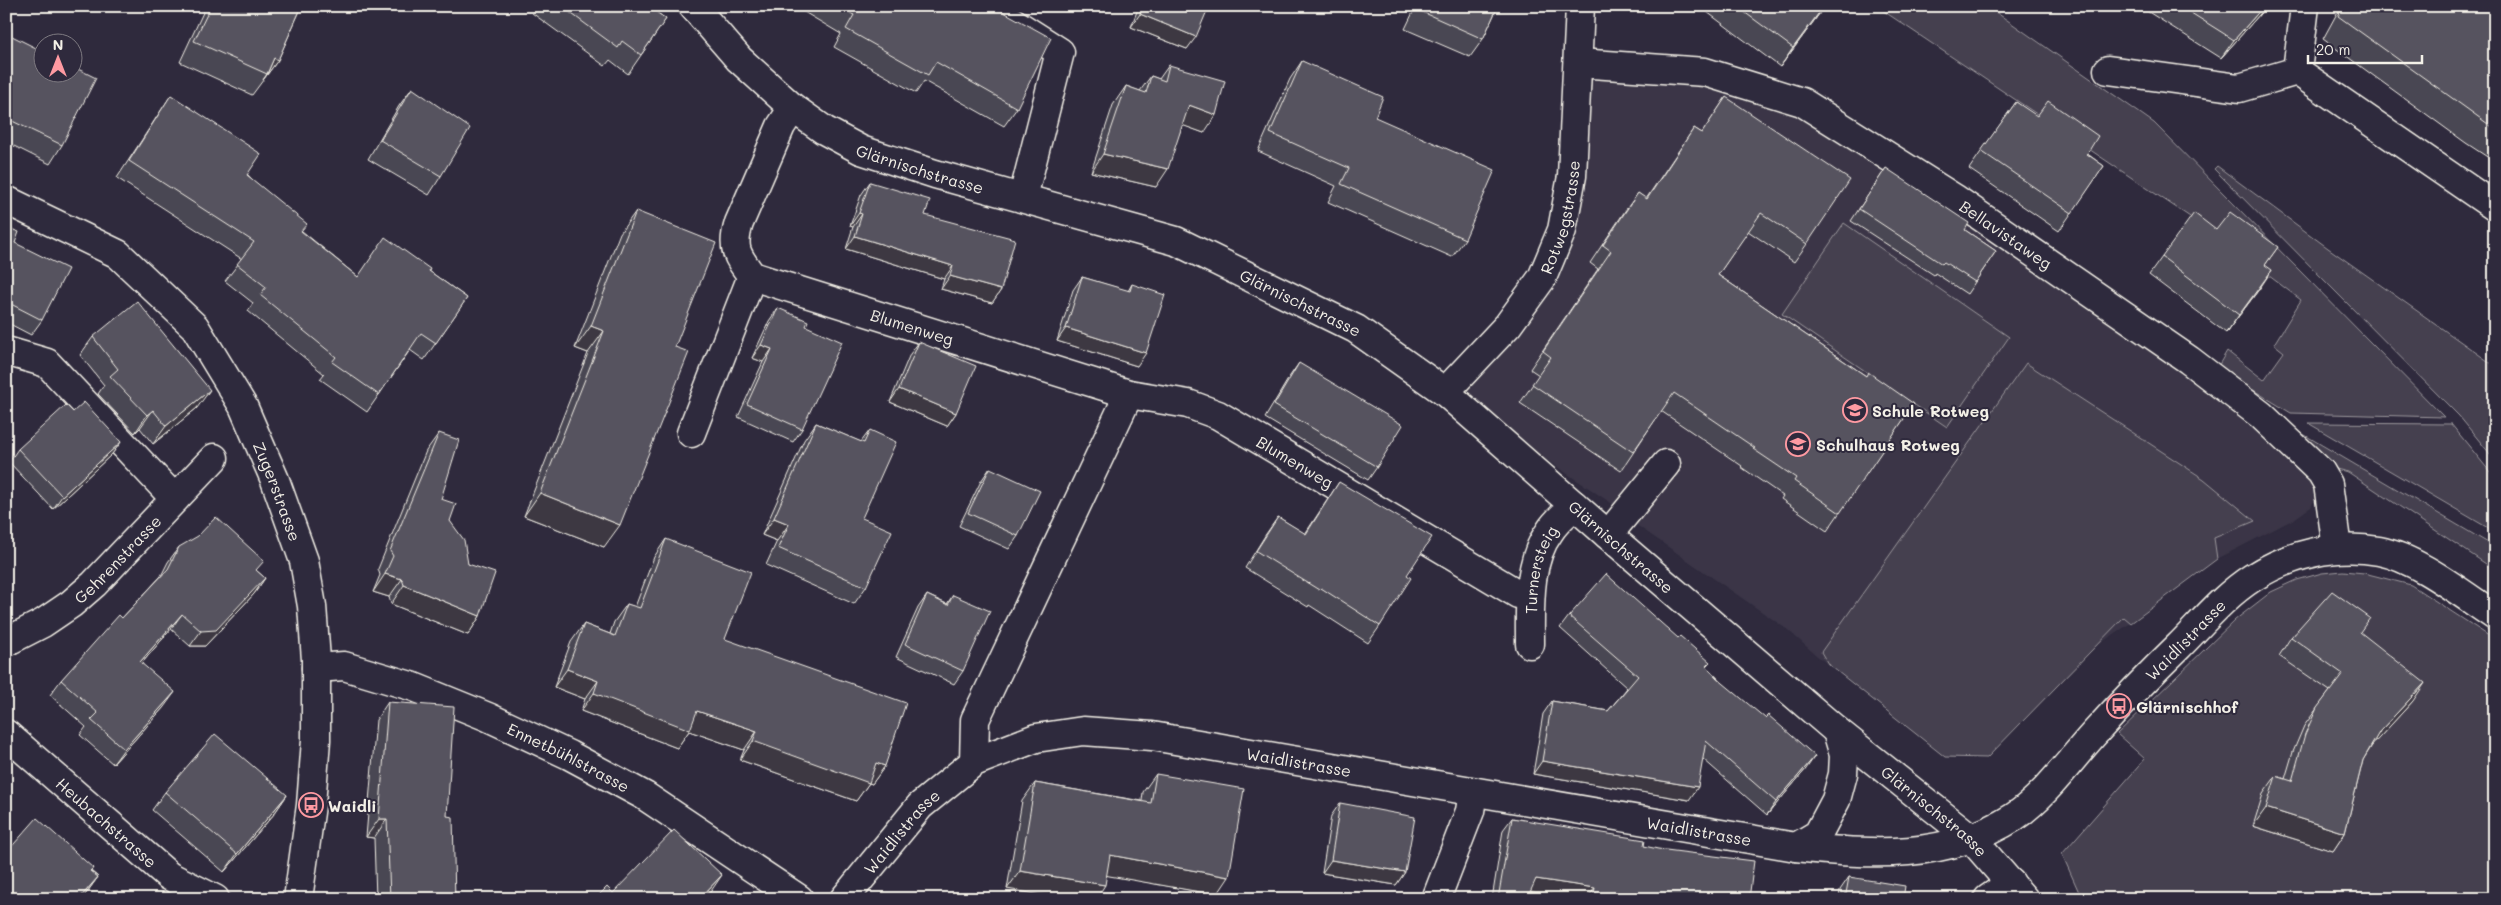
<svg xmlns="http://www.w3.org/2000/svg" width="2501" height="905" font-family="Mali,sans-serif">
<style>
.built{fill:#3b3647}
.green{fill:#454050;stroke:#9c989c}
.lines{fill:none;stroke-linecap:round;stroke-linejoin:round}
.minor-casing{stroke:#f4f1e8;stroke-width:31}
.major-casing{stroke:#f4f1e8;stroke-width:31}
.minor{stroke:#2f2a3d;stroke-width:28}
.major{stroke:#2f2a3d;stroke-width:28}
.wall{fill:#4a4752;stroke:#f4f1e8}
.shaded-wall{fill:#3c3942;stroke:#f4f1e8}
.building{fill:#56525f;stroke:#f4f1e8}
.labels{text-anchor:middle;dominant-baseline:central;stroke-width:4;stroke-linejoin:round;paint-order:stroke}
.street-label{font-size:16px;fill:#f4f1e8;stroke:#2f2a3d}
.poi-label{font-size:16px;font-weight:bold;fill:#f4f1e8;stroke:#2f2a3d;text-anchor:start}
</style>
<rect width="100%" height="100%" fill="#2f2a3d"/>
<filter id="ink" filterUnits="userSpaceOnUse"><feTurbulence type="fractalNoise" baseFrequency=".02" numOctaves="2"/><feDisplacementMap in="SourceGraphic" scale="10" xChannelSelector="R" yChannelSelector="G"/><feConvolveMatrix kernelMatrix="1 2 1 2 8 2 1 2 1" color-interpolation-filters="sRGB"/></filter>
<g filter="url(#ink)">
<path class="built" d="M1578,68L1688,77L1784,104L1856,150L2204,383L2260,429L2309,477L2316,495L2311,507L2294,519L2217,559L2131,623L2099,644L1987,758L1945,757L1816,655L1788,630L1638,526L1632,517L1445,392L1542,278Z"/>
<path class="green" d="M1876,6H1987L2154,123L2444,417L2291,413L2250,388L2247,391L2217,368L2227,351L2264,380L2284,352L2274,344L2301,300L2199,223Z
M2217,166L2328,248L2495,366V460L2459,416L2214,169Z
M1844,223L2009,337L1947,427L1782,314Z
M2026,363L2204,479L2255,521L2214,538L2217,559L2131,623L2124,617L1987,758L1945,757L1828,664L1821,652Z
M2281,421L2495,547V570L2348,472L2328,467Z
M2308,423L2451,424L2495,478V532Z
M2343,571L2364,573L2411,585L2495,640V899H2082L2062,854L2145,759L2117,734L2235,620L2271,592L2297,580L2322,573Z"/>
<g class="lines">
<defs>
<g id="minor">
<path id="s1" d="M693,6L739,59L793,108L824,130L861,150L935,174L1176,241L1356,329L1445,392L1608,535L1837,731L1971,838L2024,899"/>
<path d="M988,6L1060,52L1023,197"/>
<path d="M2305,6L2297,71L2495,207"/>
<path id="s2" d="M1578,63L1705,72L1802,102L1856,136L1954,198L2189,360L2261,415L2321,472L2328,484L2337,548"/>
<path d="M2108,70L2239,88L2297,71"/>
<path id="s3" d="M752,276L1129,394L975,720L974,762"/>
<path d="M6,351L47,363L175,499"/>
<path id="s4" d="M1445,392L1508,325L1542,278L1562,230L1572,176L1580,6"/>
<path id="s5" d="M1129,394L1188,404L1218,415L1518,594L1530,597"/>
<path d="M691,433L752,276C737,256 731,248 739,223L781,126L793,108"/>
<path d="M1608,535L1666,464"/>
<path id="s6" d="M6,642L43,623L71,604L94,584L214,458"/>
<path id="s7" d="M1530,644C1530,607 1527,562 1550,531C1556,521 1566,514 1574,505"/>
<path id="s8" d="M316,668L344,666L414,687L488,717L569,755L645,796L799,899"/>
<path id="s9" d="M6,734L169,876L215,899"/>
<path d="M1796,847L1818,834L1836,800L1843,774L1844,755L1837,731"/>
<path d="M1436,899L1470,811L1473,792"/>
<path d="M1988,899L2011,883"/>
</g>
<g id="major">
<path id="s10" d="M6,200L118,254L195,327L243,406L275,480L304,561L312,606L316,660V740L311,805L298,899"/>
<path id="s11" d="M844,899L920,806L974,762L1036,738L1083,731L1152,736L1796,847C1871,855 1947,860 2014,817C2044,797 2068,763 2092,736C2120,705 2149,675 2179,646C2202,623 2224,596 2252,578C2290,554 2335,543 2379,551C2417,558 2463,595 2495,616"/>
</g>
</defs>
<use href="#minor" class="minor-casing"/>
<use href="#major" class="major-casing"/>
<use href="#minor" class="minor"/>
<use href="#major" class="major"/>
</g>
<path class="wall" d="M206,6H302L278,60L252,95L180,62Z
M536,6H648L666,19L628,74L610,60L605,66L532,13Z
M794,6H993L1017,108L1004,126L924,81L916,93L834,47L841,34Z
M1139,6H1209L1187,49L1131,27Z
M1416,6H1498L1483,39L1470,57L1405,29Z
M1699,6H1825L1780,67Z
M2139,6H2267L2221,58Z
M2341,6H2486L2495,12V162L2466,143L2323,39Z
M6,33L62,145L50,164L6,142Z
M1302,61L1375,117L1465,239L1452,257L1328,202L1336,186L1258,151L1290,79Z
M1169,65L1204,133L1183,125L1156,187L1091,172L1113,105L1126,86L1140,91L1151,76L1159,79Z
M412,88L441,176L429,195L368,159L399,106Z
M171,95L302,231L358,277L429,271L467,298L424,360L410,350L367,412L320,379L324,374L248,311L253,303L225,281L242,259L117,178Z
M1726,97L1807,244L1794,262L1748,231L1718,275L1866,376L1914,404L1827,531L1781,499L1783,496L1741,467L1742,466L1661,411L1621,471L1520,403L1539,375L1530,369L1598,269L1590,263L1625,211L1638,193L1646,199L1694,128L1702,133Z
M2016,102L2104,166L2059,231L1969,169Z
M1886,168L1965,230L1996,251L1967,294L1935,273L1934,275L1851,221Z
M870,182L925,215L1001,290L992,303L941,289L944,279L846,249L853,227L850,226L861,195Z
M636,211L675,347L604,547L524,516L588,353L575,348L620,233Z
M6,227L15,243L42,320L31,335L6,322Z
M2216,230L2278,247L2265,265L2260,288L2226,333L2149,275L2162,257Z
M1082,277L1128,291L1132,284L1137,366L1057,341L1073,290Z
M778,308L806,326L802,429L793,442L738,417L763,362L752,358L769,321Z
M93,337L197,408L153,444L140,428L135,433L98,394L104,385L80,355Z
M919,342L956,413L947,426L890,402L910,354Z
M1299,363L1377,467L1368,480L1265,418L1290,376Z
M73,412L121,442L112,454L53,509L9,462L18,449Z
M816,423L861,442L870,430L862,518L866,587L854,604L766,565L777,541L762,535L804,440Z
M439,433L441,499L450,521L468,564L480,616L468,635L391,604L389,597L373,592L380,575L378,569L426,451Z
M990,468L1018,536L1009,549L959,526L981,481Z
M1339,482L1407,575L1380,626L1368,643L1309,605L1308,607L1245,568L1266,534L1278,517L1305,534Z
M666,539L725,639L885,766L872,784L869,783L856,801L740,760L744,750L689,731L677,748L581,711L585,699L554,687L571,642L584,624L610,634L614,622L627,604L635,607L654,557Z
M179,547L257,571L265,578L254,594L205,646H190L171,629L142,663L164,707L113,764L80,735L86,727L50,695L61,680L122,618L161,576L168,562Z
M927,595L947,604L953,595L963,671L954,684L896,657L918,608Z
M1569,616L1706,666L1806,769L1767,815L1703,759L1689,800L1533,774L1543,714L1552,701L1608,711L1627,688L1560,628Z
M2360,632L2413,701L2373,744L2363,760L2345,833L2333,851L2253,826L2263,794L2276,776L2285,779L2293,752L2304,726L2330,691L2279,656L2291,637Z
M388,702L447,816L455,899H376L374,838L366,837L376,720Z
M1156,774L1217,895L1107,875L1007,889L1022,801L1035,783L1142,801L1143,792Z
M165,792L287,795L274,814L224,872L152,810Z
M1340,803L1405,872L1396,885L1322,873L1331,816Z
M1512,818L1644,846L1749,899H1573L1530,892L1527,899H1492L1503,830Z
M6,853L93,868L91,871L98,877L82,899H6Z
M1849,877L1903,899H1839L1840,890Z"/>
<path class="shaded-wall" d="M1824,6H1825L1780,67L1793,48Z
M2264,6H2267L2221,58L2234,40Z
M1140,14L1196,37L1187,49L1131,27Z
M274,58L278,60L263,80L267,74Z
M1189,105L1216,115L1204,133L1176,123Z
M1103,154L1168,169L1156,187L1091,172Z
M859,213L862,214L853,227L850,226Z
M855,236L953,266L944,279L846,249Z
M2272,270L2260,288L2226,333L2239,315Z
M950,276L1001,290L992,303L941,289Z
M591,326L604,331L588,353L575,348Z
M1066,328L1146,353L1137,366L1057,341Z
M761,345L772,349L763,362L752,358Z
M899,389L956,413L947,426L890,402Z
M210,390L197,408L153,444L166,426Z
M153,410L140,428L135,433L147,415Z
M121,442L112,454L53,509L62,496Z
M540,493L620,525L604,547L524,516Z
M774,518L789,524L777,541L762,535Z
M385,574L402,579L389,597L373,592Z
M265,578L254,594L205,646H190L201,631Z
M404,585L480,616L468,635L391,604Z
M182,614L171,629L130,677L140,662Z
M567,669L598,681L585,699L554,687Z
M2425,683L2413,701L2368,750L2380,731Z
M175,692L164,707L113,764L124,749Z
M594,693L697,711L757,731L744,750L689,731L677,748L581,711Z
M753,741L876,763L885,766L872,784L869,783L856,801L740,760Z
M1815,756L1806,769L1767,815L1776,802Z
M1542,761L1698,787L1689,800L1533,774Z
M287,795L274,814L224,872L237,854Z
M2266,808L2345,833L2333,851L2253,826Z
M379,819H387L374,838L366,837Z
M1110,855L1229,877L1217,895L1098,874Z
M1331,860L1405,872L1396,885L1322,873Z
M1020,871L1105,885L1096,899H1064L1007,889Z
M722,875L709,894L704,899H699Z
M98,877L82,899H79Z
M1536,879L1595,888L1587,899H1573L1527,891Z"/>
<path class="building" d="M211,6H302L278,60L274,58L267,74L194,41Z
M561,6H648L666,19L641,55L622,41L618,48Z
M838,6H993L1051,38L1017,108L936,62L928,75L846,29L854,15Z
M1143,6H1209L1196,37L1140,14Z
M1420,6H1498L1483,39L1418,10Z
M1736,6H1824L1793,48Z
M2180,6H2264L2234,40Z
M2344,6H2486L2495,12V129L2338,16Z
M6,33L42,51V72H72V66L96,78L62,145L6,118Z
M1302,61L1383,97L1375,117L1495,170L1465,239L1341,184L1349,168L1270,133Z
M1169,65L1225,81L1216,115L1189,105L1168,169L1103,154L1126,86L1146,93L1151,76L1165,81Z
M412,88L470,128L441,176L380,140Z
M171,95L261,154L247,175L307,224L301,231L358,277L385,237L430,269L429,271L467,298L436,343L421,333L379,395L332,362L336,357L260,295L266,287L237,264L254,242L129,161Z
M1726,97L1850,180L1807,244L1761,213L1718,275L1866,376L1868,372L1914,404L1840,513L1794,481L1796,478L1753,449L1755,448L1674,393L1633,452L1532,384L1551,357L1543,351L1611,251L1603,245L1638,193L1647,199L1694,128L1702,133Z
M2048,101L2098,136L2087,154L2104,166L2072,213L1981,151L2016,102L2037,116Z
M1886,168L1969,223L1965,230L1996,251L1975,282L1944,262L1942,264L1859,209Z
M870,182L930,200L925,215L1015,239L1001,290L950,276L953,266L855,236L862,214L859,213Z
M636,211L716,243L675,347L689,352L620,525L540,493L604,331L591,326Z
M2230,212L2278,247L2265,265L2272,270L2239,315L2162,257L2194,213L2216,230Z
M6,227L19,232L15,243L68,269L42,320L7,302L6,303Z
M1082,277L1130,291L1132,284L1165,295L1146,353L1066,328Z
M137,301L210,390L166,426L153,410L147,415L110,376L118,369L93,337Z
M778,308L808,321L806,326L842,342L802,429L747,404L772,349L761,345Z
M919,342L976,366L956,413L899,389Z
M1299,363L1403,425L1377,467L1274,405Z
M84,402L121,442L62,496L18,449L66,405L73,412Z
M816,423L864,443L870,430L896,442L862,518L892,531L866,587L778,548L789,524L774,518Z
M439,433L459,440L441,499L456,504L450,521L464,540L468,564L495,573L480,616L404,585L402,579L385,574L393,556L390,551Z
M990,468L1040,491L1018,536L968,513Z
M1339,482L1432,537L1407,575L1411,578L1380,626L1321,588L1319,590L1256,551L1278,517L1306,534Z
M216,517L264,561L256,570L265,578L216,630L201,631L182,614L140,662L175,692L124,749L91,720L98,713L61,680L119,615L122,618L168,569L179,547L198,536Z
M666,539L751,572L725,639L906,703L885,766L876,763L869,783L753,741L757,731L697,711L690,730L594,693L598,681L567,669L584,624L615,636L627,604L640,608Z
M1606,574L1678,638L1680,636L1710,662L1706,666L1717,678L1765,718L1768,715L1815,756L1776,802L1706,741L1698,787L1542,761L1552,701L1608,711L1638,676L1569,616Z
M2332,591L2370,618L2360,632L2425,683L2380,731L2363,760L2345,833L2266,808L2276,776L2292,781L2305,734L2317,708L2343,674L2291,637Z
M927,595L948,605L953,595L990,611L963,671L905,644Z
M388,702L454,707L447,816L453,817L455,899H390L387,819H379Z
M215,734L287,795L237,854L165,792Z
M1156,774L1244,789L1229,877L1110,855L1105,885L1020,871L1035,783L1151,803Z
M1340,803L1415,817L1405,872L1331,860Z
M37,818L93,868L90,871L98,877L79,899H14L6,892V853Z
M1512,818L1645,840L1644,846L1658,849L1754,861L1749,899H1597L1593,898L1595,888L1536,879L1527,899H1498Z
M674,830L722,875L699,899H595L607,887L613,893Z
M1849,877L1905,886L1903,899H1845Z
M1465,895L1474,899H1463Z"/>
</g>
<defs>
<symbol id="school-ring" viewBox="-11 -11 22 22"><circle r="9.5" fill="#2f2a3d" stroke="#ff9aa2" stroke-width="1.5"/><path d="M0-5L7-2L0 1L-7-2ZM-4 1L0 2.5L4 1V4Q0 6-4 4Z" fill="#ff9aa2"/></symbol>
<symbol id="bus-ring" viewBox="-11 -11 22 22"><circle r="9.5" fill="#2f2a3d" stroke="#ff9aa2" stroke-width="1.5"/><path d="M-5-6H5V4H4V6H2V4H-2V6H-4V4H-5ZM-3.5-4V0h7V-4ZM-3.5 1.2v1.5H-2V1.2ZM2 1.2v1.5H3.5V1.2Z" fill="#ff9aa2"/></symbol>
</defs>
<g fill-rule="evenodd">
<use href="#school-ring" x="1841" y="396" width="28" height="28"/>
<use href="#school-ring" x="1784" y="430" width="28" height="28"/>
<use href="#bus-ring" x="2105" y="692" width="28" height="28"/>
<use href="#bus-ring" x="297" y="791" width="28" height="28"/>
</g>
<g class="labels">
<g class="street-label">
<text stroke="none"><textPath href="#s1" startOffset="285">Glärnischstrasse</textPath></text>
<text stroke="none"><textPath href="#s4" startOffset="214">Rotwegstrasse</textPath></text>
<text stroke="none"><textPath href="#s2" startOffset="472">Bellavistaweg</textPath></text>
<text stroke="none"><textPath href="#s1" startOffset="690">Glärnischstrasse</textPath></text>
<text stroke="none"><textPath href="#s3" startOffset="168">Blumenweg</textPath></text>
<text stroke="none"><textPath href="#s5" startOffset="182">Blumenweg</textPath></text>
<text stroke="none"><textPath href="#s10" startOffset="415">Zugerstrasse</textPath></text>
<text stroke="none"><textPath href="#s1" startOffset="1095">Glärnischstrasse</textPath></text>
<text stroke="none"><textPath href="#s6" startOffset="140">Gehrenstrasse</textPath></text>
<text stroke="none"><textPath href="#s7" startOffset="76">Turnersteig</textPath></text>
<text stroke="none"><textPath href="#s11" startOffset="1498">Waidlistrasse</textPath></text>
<text stroke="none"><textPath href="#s8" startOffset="271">Ennetbühlstrasse</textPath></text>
<text stroke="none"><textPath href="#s11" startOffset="522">Waidlistrasse</textPath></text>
<text stroke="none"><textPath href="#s1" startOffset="1505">Glärnischstrasse</textPath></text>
<text stroke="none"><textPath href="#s9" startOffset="134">Heubachstrasse</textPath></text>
<text stroke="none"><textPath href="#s11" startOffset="928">Waidlistrasse</textPath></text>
<text stroke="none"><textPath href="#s11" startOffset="89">Waidlistrasse</textPath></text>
</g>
<g class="poi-label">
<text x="1872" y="410">Schule Rotweg</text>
<text x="1816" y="444">Schulhaus Rotweg</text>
<text x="2136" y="706">Glärnischhof</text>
<text x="328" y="805">Waidli</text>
</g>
</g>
<rect width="2501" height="905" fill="none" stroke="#2f2a3d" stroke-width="25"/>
<rect x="12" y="12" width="2476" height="880" fill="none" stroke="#f4f1e8" stroke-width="2" filter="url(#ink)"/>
<g transform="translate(58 58)"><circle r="24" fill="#2f2a3d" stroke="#7e7a81"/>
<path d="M0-4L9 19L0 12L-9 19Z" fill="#ff9aa2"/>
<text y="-8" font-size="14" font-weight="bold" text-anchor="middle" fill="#f4f1e8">N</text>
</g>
<path d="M2308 55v8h114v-8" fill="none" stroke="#f4f1e8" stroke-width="2.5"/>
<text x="2316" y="55" font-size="15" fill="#f4f1e8" stroke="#2f2a3d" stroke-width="4" paint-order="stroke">20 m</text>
</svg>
